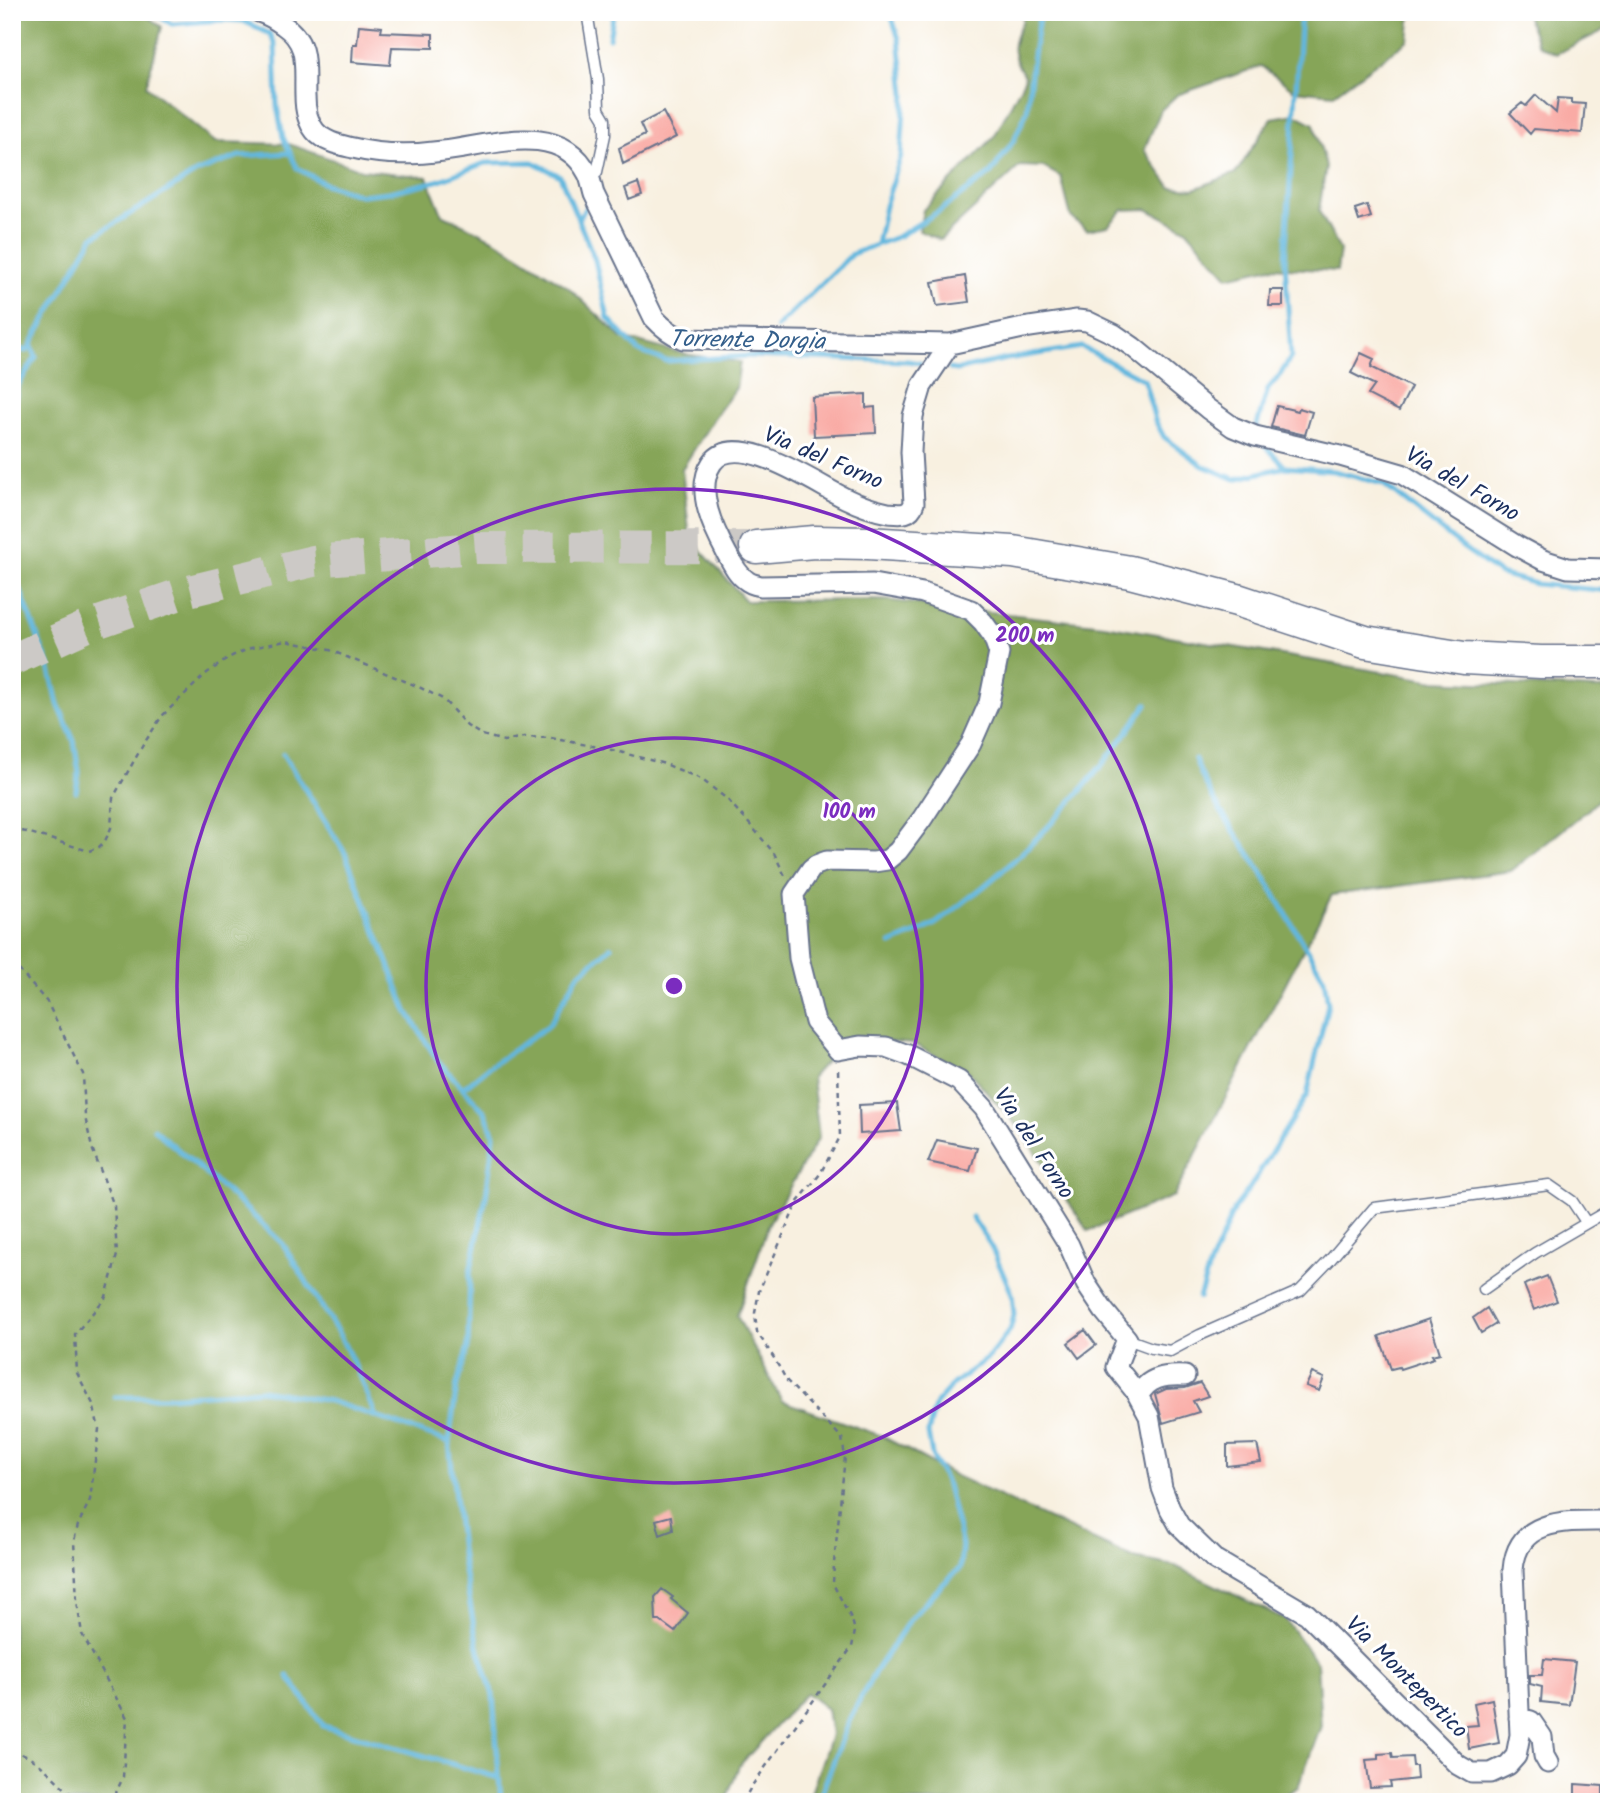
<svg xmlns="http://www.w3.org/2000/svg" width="1621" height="1814" font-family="Kalam,sans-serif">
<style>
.forest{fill:#86a558;stroke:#506a5b;stroke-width:2}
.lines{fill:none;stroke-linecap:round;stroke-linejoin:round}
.stream{stroke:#62b7de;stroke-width:5}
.building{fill:#f9aba5}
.trunk-tunnel{stroke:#ccc9c6;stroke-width:32;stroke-dasharray:32 16;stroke-linecap:butt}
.service-casing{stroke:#68738c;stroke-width:13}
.minor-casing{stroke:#68738c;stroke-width:23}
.trunk-casing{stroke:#68738c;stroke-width:35}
.path{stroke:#68738c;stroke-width:2.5;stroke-dasharray:5 5;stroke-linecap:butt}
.service{stroke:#fff;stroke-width:10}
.minor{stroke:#fff;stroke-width:19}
.trunk{stroke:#fff;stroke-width:32}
.ring{fill:none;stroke:#7b2cbf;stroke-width:3.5}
.labels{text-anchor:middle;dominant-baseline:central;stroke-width:6;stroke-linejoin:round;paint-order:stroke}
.street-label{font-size:23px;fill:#1b2f5e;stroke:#fff}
.water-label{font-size:24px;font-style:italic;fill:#345f8b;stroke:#fff}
.centre{fill:#7b2cbf;stroke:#fff;stroke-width:3.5}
.ring-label{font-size:21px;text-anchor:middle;font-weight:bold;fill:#7b2cbf;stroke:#fff;stroke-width:6;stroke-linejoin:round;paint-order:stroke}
</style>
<rect width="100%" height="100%" fill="#fff"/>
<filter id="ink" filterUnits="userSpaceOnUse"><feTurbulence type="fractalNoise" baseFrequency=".0143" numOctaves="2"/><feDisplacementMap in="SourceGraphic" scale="14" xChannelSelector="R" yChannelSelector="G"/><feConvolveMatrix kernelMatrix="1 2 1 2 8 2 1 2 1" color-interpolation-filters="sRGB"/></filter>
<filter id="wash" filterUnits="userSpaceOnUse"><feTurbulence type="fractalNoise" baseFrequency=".00686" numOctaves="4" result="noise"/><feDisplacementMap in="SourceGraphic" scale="28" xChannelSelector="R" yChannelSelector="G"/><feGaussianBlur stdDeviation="1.57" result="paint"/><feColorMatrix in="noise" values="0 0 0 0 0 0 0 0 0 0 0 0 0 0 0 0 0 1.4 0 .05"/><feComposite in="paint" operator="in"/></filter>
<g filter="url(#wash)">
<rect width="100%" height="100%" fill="#f8f0e0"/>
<path class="forest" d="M12,12H141L162,27L146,86L215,142L289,144L362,170L427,177L442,214L495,240L568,287L622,338L684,354L740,362L736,388L714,418L682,469L690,538L746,601L885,600L1104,625L1435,681L1596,689L1609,688V789L1589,809L1511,871L1332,895L1174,1196L1088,1231L1019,1128L969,1072L913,1044L847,1038L812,1077L819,1137L769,1223L737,1316L782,1401L882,1436L954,1475L1133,1558L1175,1566L1285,1619L1317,1663L1321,1726L1298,1787L1271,1802H808L831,1735L827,1709L806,1693L739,1766L725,1802H12Z
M1020,12H1411L1408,40L1334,94L1294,90L1261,66L1177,95L1161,110L1144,150L1171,187L1194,189L1236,173L1272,118L1295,114L1314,124L1326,166L1319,211L1340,250L1337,271L1271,267L1228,277L1186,229L1147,209L1123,210L1108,226L1087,230L1071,217L1061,177L1043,167L1020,166L940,240L919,231L923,210L994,137L1025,78C1010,52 1010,47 1023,20Z
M1525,12H1609V28L1556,54L1538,45Z"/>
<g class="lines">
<path class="stream" d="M151,12L172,24L221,20L243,21L270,34L275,44L277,106L283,137L297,168L325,184L361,195L389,192L437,181L485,163L533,162L560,176L595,260L608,318L638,351L666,361L748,356L908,361L920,363
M609,38L614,12
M578,220L589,202
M877,244L885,206L901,156L905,94L899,39L890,12
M777,327L852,254L899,236L941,210L991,173L1014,140L1027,111L1033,55L1040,12
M12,348L27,351L93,237L197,172L239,156L290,153
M950,369L956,370L1007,359L1082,347L1144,380L1155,420L1164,437L1203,466L1235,479L1285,467L1334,471L1383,484L1465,549L1500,574L1536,584L1609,591
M12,411L17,387L36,357L31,344
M1256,428L1268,389L1280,375L1291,357L1285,261L1301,12
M1265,445L1285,467
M12,580L20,590L49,666L58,704L74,741L79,772L76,791
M283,754L345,853L407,1011L438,1061L485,1112L494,1135L486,1197L470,1273L468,1347L457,1384L449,1442L462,1559L477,1643L493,1695L501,1802
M1195,759C1209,799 1236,833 1259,868C1279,900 1297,934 1317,966L1324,979L1328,1004L1307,1095L1249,1189L1234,1209L1209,1267L1199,1298
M891,944C905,937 922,932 935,924C945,917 955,909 965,901C1037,847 1096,778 1147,704
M463,1088L488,1068L549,1025L578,975L611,947
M154,1129L241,1204L283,1244L340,1336L356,1368L376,1417
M115,1397H167L261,1390L330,1401L449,1442
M288,1676L323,1726L499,1778
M818,1802L850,1718L876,1670L911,1618L941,1586L960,1568L962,1545L947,1485L932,1455L928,1433L936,1403L953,1384L989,1357L1010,1330L1014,1315L1012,1294L991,1246L972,1217"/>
</g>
<g id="blocks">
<path class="building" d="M359,25L382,27L381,32L433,34V48L392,47L390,65L352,62L353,44H357Z
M1536,95L1556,113L1558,98L1571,99V103L1585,104L1582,133L1534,129L1530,134L1510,113L1522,103L1526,106Z
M663,112L676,137L623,164L619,148L645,135L640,124Z
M638,183L642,195L629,200L625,188Z
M1367,205L1371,217L1359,221L1355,209Z
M965,276L969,302L937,306L932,282Z
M1270,290H1283V306H1269Z
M1361,353L1374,359L1371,367L1411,387L1399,411L1368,395L1375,385L1351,373Z
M866,394V408L875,407L876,433L814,436L812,397Z
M1277,406L1298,411L1299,408L1312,412L1305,435L1271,427Z
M897,1103L901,1131L860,1134L859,1105Z
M937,1140L977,1148L970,1171L928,1162Z
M1547,1276L1557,1301L1534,1310L1524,1285Z
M1487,1308L1496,1324L1481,1333L1473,1318Z
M1429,1319L1440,1353L1432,1355L1434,1358L1400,1369L1399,1367L1391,1369L1379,1336Z
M1085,1330L1096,1345L1079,1358L1068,1343Z
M1312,1373L1324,1378L1319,1391L1306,1386Z
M1200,1383L1208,1396L1193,1401L1199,1412L1163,1423L1155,1394L1166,1389L1185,1388Z
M1257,1444L1261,1462L1227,1466V1445Z
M671,1516L673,1530L660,1535L656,1520Z
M662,1589L673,1597L671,1599L688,1613L675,1632L660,1621H656L655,1597Z
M1544,1659L1575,1662L1569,1705L1541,1702L1542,1687L1530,1684V1675H1542Z
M1492,1699L1499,1743L1469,1749L1466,1726L1478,1725L1474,1703Z
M1392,1753L1393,1758L1412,1757L1413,1766H1416L1417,1779L1390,1782L1391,1787L1370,1788L1366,1760L1378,1759V1754Z
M1575,1784L1603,1786V1800L1575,1797Z"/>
</g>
</g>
<g filter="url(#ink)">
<use href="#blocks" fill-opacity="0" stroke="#68738c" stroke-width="2"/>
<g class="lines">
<path class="trunk-tunnel" d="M12,660L90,625L189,591L313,561L476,548L756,547"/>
<defs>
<path id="service" d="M587,12L598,79L599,109L605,119V135L597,172L588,175
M1484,1289L1535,1253L1609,1210
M1127,1339L1152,1348L1170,1351L1200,1335L1300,1291L1330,1260L1374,1208L1549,1185L1572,1201L1586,1222"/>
<path id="minor" d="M259,12C268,15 275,19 283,25C310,43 304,66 305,96C305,108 307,121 315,131C324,142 340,145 353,148C381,155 414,155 443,151C490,146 560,119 588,174C591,180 592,188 594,194L654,318C663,328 671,334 683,339L950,344L1023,328L1077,320L1087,321L1114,334L1133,347L1208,409L1233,427L1255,436L1340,456L1402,474L1517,546L1543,560L1568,568L1609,569
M950,344L922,386L913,416L911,452L914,503C910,516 900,514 888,513C873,510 861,506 847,499C820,487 736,427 712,463C694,490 714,530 727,554C732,563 737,574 746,580C749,583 756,585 761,586L873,584L923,593L971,610L983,622L993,636L999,653L989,703L971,744L922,819L898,851L887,860L874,862L827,861L816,865L811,869L794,894L799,958L815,1022L838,1050L860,1046L886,1047L908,1055L959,1081L984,1108L1069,1245L1086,1284L1104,1311L1127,1339L1116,1367L1136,1392L1149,1416L1162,1488L1170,1509L1179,1525L1214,1559L1307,1614L1458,1765L1472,1773H1491L1508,1765L1516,1756L1520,1735L1513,1570C1517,1517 1568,1521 1609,1521
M1139,1396C1147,1377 1166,1375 1185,1376
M1519,1718L1531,1721L1542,1737L1544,1756L1548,1763"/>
<path id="trunk" d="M756,547L814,542L868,543L1013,552L1130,572L1237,600L1365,642L1464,658L1541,662H1609"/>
</defs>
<use href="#service" class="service-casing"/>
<use href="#minor" class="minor-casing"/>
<use href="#trunk" class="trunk-casing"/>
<path class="path" d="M12,830L27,832L89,851L99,847L105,841L111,828L113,798L143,745L162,716L207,673L232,656L251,648L286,641L330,650L419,687L443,699L467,726L482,735L504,741L524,737L551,738L608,749L665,764L701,779L727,799L753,828L774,853L785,876
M12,962L47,1002L83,1074L85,1117L92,1148L114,1206L117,1255L106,1297L75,1334L77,1373L93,1404L99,1429L90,1500L78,1525L74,1541L77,1601L82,1634L127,1718L123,1777L112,1802
M12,1751C42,1758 57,1784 80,1802
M743,1802L751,1787L852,1647L855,1631L852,1620L833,1584L834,1563L845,1457L842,1438L787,1381L774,1358L757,1332L755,1313L759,1291L797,1203L820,1174L840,1137L838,1069"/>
<use href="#service" class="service"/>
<use href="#minor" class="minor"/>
<use href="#trunk" class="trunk"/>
</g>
</g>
<g class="ring">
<circle cx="674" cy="986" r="248"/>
<circle cx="674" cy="986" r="497"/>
</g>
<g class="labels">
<g class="street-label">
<text transform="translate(823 459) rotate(23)">Via del Forno</text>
<text transform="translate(1462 485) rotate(30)">Via del Forno</text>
<text transform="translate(1033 1144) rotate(57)">Via del Forno</text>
<text transform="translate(1406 1678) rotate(45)">Via Montepertico</text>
</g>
<g class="water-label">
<text transform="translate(747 341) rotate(1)">Torrente Dorgia</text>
</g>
</g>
<circle cx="674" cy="986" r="10" class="centre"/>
<g class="ring-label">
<text x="1025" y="642">200 m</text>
<text x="849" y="818">100 m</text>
</g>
<rect width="1621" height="1814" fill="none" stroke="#fff" stroke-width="42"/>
</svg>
